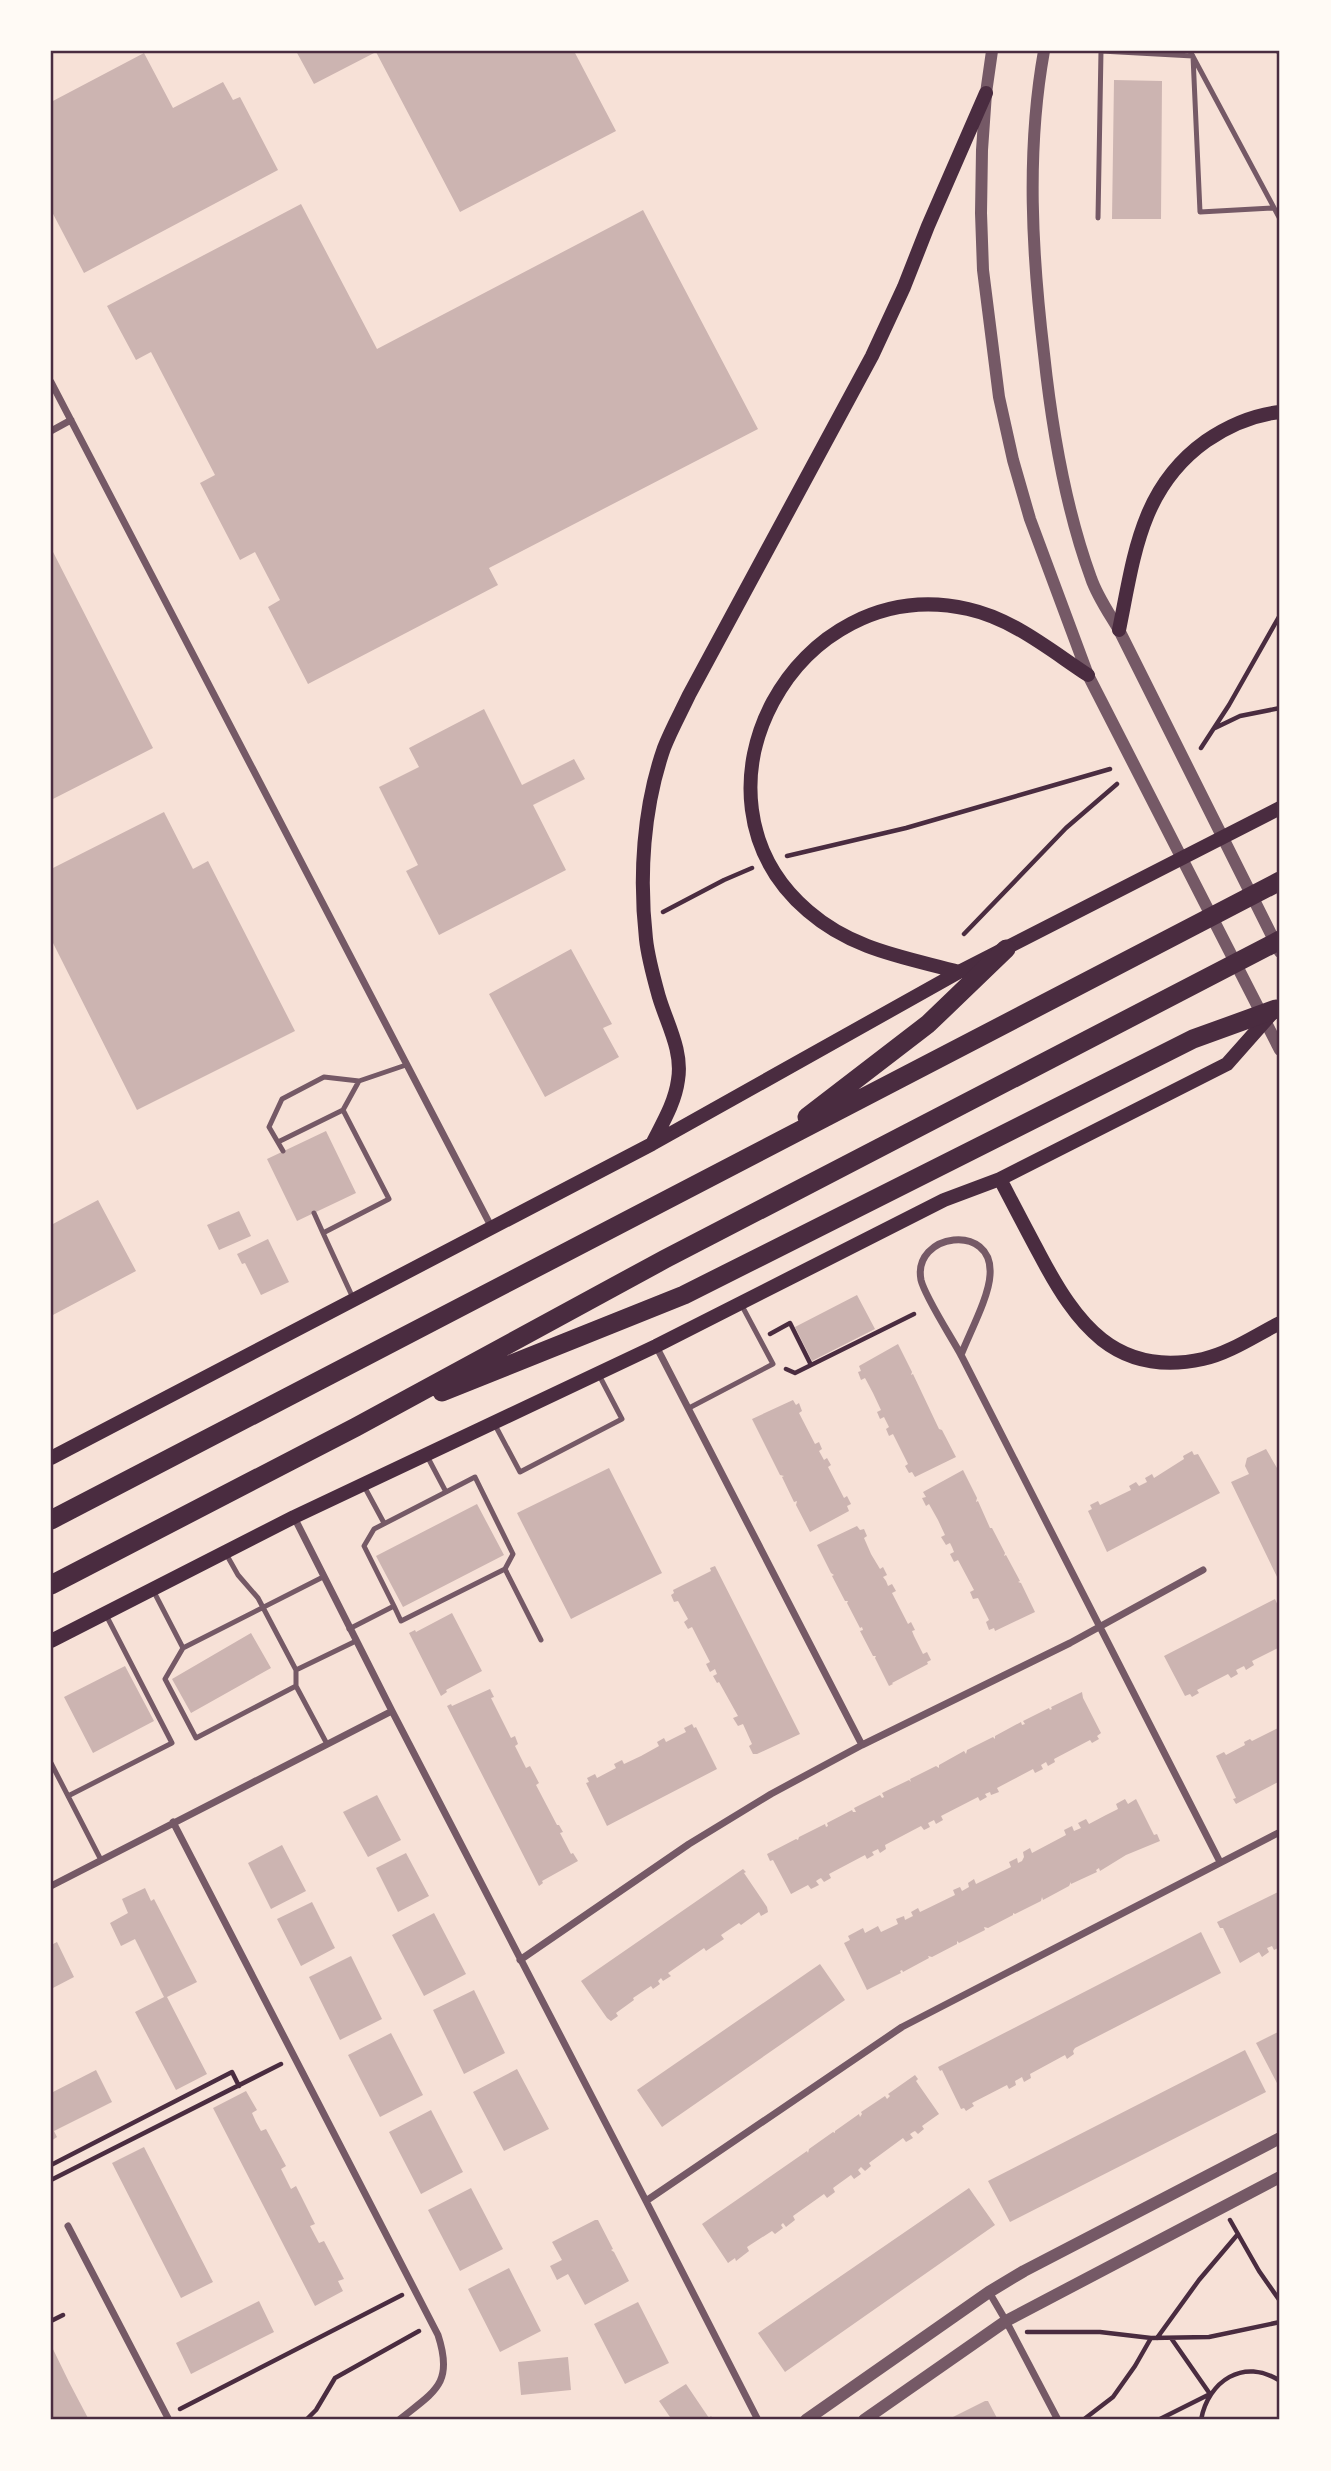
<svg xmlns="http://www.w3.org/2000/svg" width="1331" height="2471" font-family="'Roboto Condensed',sans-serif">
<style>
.building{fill:#ccb4b1}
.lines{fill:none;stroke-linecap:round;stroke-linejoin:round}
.path{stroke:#4a2c40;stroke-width:4.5}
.service{stroke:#755966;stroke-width:5}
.minor{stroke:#755966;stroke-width:7}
.tertiary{stroke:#755966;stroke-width:12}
.secondary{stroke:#4a2c40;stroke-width:14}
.motorway{stroke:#4a2c40;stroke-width:19}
.neatline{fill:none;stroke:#4a2c40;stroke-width:2.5}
</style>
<rect width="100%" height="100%" fill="#f7e1d7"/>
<path class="building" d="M296,51H574L616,131L460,212L376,52L314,84Z
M144,53L173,108L223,82L233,100L240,97L278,170L84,273L51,210V102Z
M1114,80L1162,81L1161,219H1112Z
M301,204L377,349L643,210L758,429L489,568L498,585L308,684L268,607L280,600L255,552L240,560L200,483L215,475L151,352L136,360L107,306Z
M51,548L153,748L51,800Z
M484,709L522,785L574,759L585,779L533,805L566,870L439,935L406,871L418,865L379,787L419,767L409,748Z
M164,812L193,869L208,861L295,1031L137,1110L51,939V869Z
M571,949L612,1024L603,1028L619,1057L545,1097L489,994Z
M326,1131L356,1193L297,1221L267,1159Z
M98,1200L136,1271L51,1316V1225Z
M239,1211L251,1236L219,1250L207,1225Z
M268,1239L289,1282L261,1295L245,1263L242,1264L237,1254Z
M857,1295L875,1329L812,1361L795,1327Z
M898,1344L912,1372L911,1375L913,1374L939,1429L942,1430L956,1457L915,1477L912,1472L909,1473L905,1466L908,1464L893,1434L889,1436L886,1429L889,1427L884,1417L880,1419L877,1412L881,1410L873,1393L865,1378L861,1380L858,1372L861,1371L859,1366Z
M793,1400L796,1405L799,1403L802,1411L799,1413L815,1444L819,1442L822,1449L819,1451L824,1460L827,1458L831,1465L828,1467L844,1498L847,1496L851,1504L847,1506L849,1511L810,1532L796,1505L797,1501L794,1502L782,1477L784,1476L780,1475L752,1419Z
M1266,1449L1277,1468L1279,1466L1280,1468V1583L1231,1482L1249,1474L1245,1466L1247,1458Z
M1192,1451L1194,1455L1198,1454L1220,1493L1107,1552L1088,1511L1092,1509L1090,1505L1098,1501L1100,1505L1131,1490L1129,1486L1136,1482L1139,1486L1147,1482L1145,1478L1152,1474L1154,1478L1184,1459L1183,1456Z
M609,1468L662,1573L571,1619L517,1513Z
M963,1470L977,1498L976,1502L978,1501L990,1528H992L1005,1553L1004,1556L1006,1555L1020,1581L1018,1582L1021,1583L1035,1612L995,1631L994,1628L989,1630L986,1622L989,1620L978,1598L973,1599L970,1592L974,1590L958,1560L954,1562L950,1554L954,1552L952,1547L950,1543L946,1545L941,1537L945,1535L938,1520L929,1504L926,1506L922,1498L926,1497L923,1492Z
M477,1504L504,1555L403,1607L376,1556Z
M857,1526L860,1530L864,1529L867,1536L864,1538L871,1554L880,1569L883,1567L887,1575L883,1577L886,1581L888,1586L892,1584L896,1591L892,1593L908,1624L911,1622L915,1630L912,1631L914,1636L923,1654L927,1652L931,1660L927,1662L928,1664L892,1683L893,1684L889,1686L875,1658L876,1656H873L860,1631L863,1630L862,1627L860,1628L847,1603L848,1601H845L832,1576L834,1575L831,1573L817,1545Z
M715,1566L800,1734L757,1754H753L749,1746L752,1744L743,1724L738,1726L733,1718L738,1716L719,1682L717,1683L713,1676L717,1674L715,1669L710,1672L706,1664L710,1662L692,1627L688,1629L684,1622L688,1619L678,1601L674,1602L671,1595L674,1593L673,1590L711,1571L710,1568Z
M1275,1599L1280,1610V1647L1252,1661L1254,1665L1246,1670L1244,1666L1236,1670L1238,1674L1231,1678L1228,1674L1197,1690L1199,1693L1192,1697L1190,1694L1185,1696L1164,1656Z
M452,1613L482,1671L446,1690L447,1692L441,1696L409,1633L415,1630L416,1632Z
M251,1633L271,1668L191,1713L172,1679Z
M125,1666L154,1721L93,1753L64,1697Z
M490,1689L494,1697L491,1698L511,1738L515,1736L518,1744L515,1746L526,1768L530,1766L539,1783L536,1785L557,1825H559L563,1832L560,1833L571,1854L573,1853L578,1861L542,1881L543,1883L539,1886L447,1706L451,1704L452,1706Z
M1082,1692L1083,1698L1101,1733L1097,1736L1099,1739L1092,1743L1090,1740L1054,1759L1055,1762L1048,1766L1046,1762L1041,1765L1043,1769L1035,1773L1033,1769L997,1788L999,1792L991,1795L990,1792L985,1794L987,1797L980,1801L978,1797L941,1816L943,1820L936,1824L934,1820L928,1823L930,1827L924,1830L921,1826L885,1845L886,1849L880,1853L878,1849L872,1852L874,1855L867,1859L865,1855L829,1874L831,1878L824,1882L821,1878L819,1879L816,1881L819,1885L811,1889L808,1885L791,1894L773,1860L770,1861L767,1854L796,1839L798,1840L799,1837L825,1824L826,1827L828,1826L827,1823L852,1810L853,1812H856L854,1808L880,1795L882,1798L884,1797L882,1793L909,1780L911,1782L910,1779L936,1766L939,1768V1765L964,1751L966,1754L967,1750L993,1737L995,1739V1736L1021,1722L1022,1725L1025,1724L1023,1721L1049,1708L1050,1710L1052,1709L1051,1707Z
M692,1724L694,1728L696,1727L717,1769L607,1826L586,1783L589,1782L587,1778L595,1774L597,1778L616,1768L614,1764L622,1760L624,1764L641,1756L659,1746L657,1742L664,1738L666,1742L686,1732L684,1728Z
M1280,1727V1781L1236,1804L1233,1799L1236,1798L1216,1756L1224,1752L1226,1755L1245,1745L1244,1742L1250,1739L1252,1741Z
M377,1795L401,1840L368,1857L343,1812Z
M1125,1799L1128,1804L1136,1799L1154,1835L1157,1834L1160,1841L1126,1855L1100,1871L1099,1868L1096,1870L1097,1872L1071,1884V1882L1069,1886L1043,1900L1042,1897L1041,1901L1015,1914L1013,1913V1915L988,1928L984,1927L985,1930L959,1943L957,1941V1944L932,1957L928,1956L929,1958L903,1972L902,1970L900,1971L901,1973L867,1990L844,1943L850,1940L848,1936L863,1928L865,1933L878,1926L881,1932L898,1924L896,1919L904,1916L905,1920L913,1916L911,1912L918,1908L920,1912L955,1895L953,1890L960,1887L962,1891L969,1887L968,1883L974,1879L976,1884L1011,1867L1009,1862L1017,1858L1018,1863L1022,1861L1024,1857L1023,1852L1030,1848L1032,1853L1066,1835L1064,1830L1072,1826L1074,1831L1081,1828L1078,1823L1086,1819L1089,1824L1106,1815L1118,1809L1116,1804Z
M282,1845L306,1891L271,1909L248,1863Z
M406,1853L429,1896L398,1912L376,1868Z
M743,1869L746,1872L744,1873L767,1907L768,1912L761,1916L759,1912L741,1925L739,1923L721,1935L724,1939L706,1951L704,1948L668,1973L671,1976L663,1981L661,1978L658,1981L660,1984L653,1989L651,1986L633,1998L634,2000L616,2013L618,2016L611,2021L607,2018L581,1981Z
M145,1888L151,1901L154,1899L197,1982L167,1997L207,2074L176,2090L135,2012L164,1997L135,1939L121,1946L110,1923L128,1913L122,1899Z
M1280,1891V1947L1274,1950L1272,1946L1267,1948L1269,1952L1262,1957L1259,1952L1240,1963L1223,1928H1220L1217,1922Z
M312,1902L335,1948L301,1966L277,1919Z
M434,1913L466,1974L424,1996L392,1935Z
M1201,1932L1221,1973L1075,2048L1073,2051L1074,2054L1067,2059L1065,2055L1030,2074L1031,2078L1024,2082L1022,2077L1015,2081L1016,2085L1009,2089L1007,2085L972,2103L974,2106L966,2111L964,2108L961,2109L942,2070L940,2071L938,2067Z
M57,1942L74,1977L51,1989V1945Z
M351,1956L382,2019L340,2040L309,1977Z
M820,1964L845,2000L662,2127L637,2090Z
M474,1990L505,2053L464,2074L433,2010Z
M1280,2031V2084L1278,2085L1256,2043Z
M391,2033L423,2095L380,2117L348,2055Z
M1245,2050L1266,2092L1010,2222L988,2181Z
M517,2069L549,2129L504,2151L473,2092Z
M96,2070L112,2102L54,2131L57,2137L51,2141V2093Z
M915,2075L918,2079L916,2081L939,2114L922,2126L924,2129L918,2134L915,2131L913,2132L910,2134L913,2138L906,2142L903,2138L869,2163L871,2166L865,2171L861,2167L858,2170L861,2174L854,2179L851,2175L833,2188L835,2192L827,2198L824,2194L793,2216L795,2220L786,2227L783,2223L781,2225L783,2228L775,2234L772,2231L747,2247L749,2251L736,2261L735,2258L728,2263L702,2224L807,2151L808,2153L809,2149L833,2132L835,2133V2131L859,2114L860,2117L862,2114L861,2112L885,2096L887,2099L890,2096L888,2094Z
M246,2091L257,2110L252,2113L256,2122L261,2131L266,2129L286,2166L281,2169L291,2189L296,2186L315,2224L310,2226L319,2243L324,2241L344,2279L338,2281L343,2291L315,2306L213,2108Z
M431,2110L463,2172L421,2194L389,2132Z
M144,2147L213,2282L181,2298L112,2163Z
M471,2188L503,2249L460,2271L428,2210Z
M969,2188L995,2225L785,2372L758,2333Z
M595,2220H598L613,2249L611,2250L614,2252L629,2281L585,2305L568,2274L557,2280L550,2266L562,2260L552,2242Z
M509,2268L541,2331L500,2352L468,2289Z
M259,2301L274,2332L191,2374L176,2343Z
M638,2302L669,2363L625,2384L594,2324Z
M51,2345L69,2382L89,2420H51Z
M568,2357L571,2390L521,2395L518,2362Z
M686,2384L709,2418L711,2416L714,2420H672L659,2401Z
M985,2401H988L998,2420H947Z"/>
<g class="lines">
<path class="path" d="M1278,51L1280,55
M1215,728L1240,716L1280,708
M1201,748L1229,705L1280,615
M787,856L906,828L1110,769
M663,912L724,880L752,868
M964,934L1066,828L1117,784
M770,1334L790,1323L811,1365
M786,1369L795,1373L914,1314
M51,2165L232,2072L239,2086
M51,2180L281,2064
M1230,2220L1259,2271L1280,2301
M51,2321L63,2315
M1027,2332H1100L1151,2338L1209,2337L1280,2322
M1157,2338L1199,2280L1238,2234
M180,2409L402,2295
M306,2420L316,2410L335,2378L419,2331
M1083,2420L1113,2397L1135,2366L1151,2338
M1158,2420L1210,2394L1171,2338
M1201,2420C1208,2381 1244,2357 1280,2381"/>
<path class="service" d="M1190,51L1280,219
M1098,218L1101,51L1193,56L1200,212L1274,208
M278,1142L343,1110
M283,1151L269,1127L282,1099L324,1077L359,1081
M314,1213L323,1233
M353,1298L323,1233L389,1199L343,1110L359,1081L406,1065
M689,1408L773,1364L741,1304
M495,1425L520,1472L622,1419L599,1375
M364,1486L384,1523
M446,1492L475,1477L513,1554L505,1569L541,1640
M225,1552L238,1575L258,1598L296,1670V1686L327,1744
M154,1592L183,1648L323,1577
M394,1606L401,1621L505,1569
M349,1629L394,1606L364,1546L374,1529L446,1492L427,1456
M183,1648L165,1679L196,1738L296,1686
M296,1670L356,1641
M51,1763L101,1860
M68,1796L172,1743L105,1613"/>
<path class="minor" d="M51,382L492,1228
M51,431L71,420
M656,1346L862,1745
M961,1355C969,1334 989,1297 990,1275C994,1222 912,1233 921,1280C925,1297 952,1338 961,1355L1220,1862
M294,1517L392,1711L646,2201L758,2420
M173,1822L438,2335C454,2384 435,2391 399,2420
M51,1886L392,1711
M520,1960L689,1844L771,1794L862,1745L1070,1643L1203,1570
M646,2201L902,2027L1280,1832
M68,2226L169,2420
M989,2292L1006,2321L1058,2420"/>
<path class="tertiary" d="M992,51L986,93L982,150L981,213L983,270L999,397L1013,460L1030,519L1088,675L1280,1050
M1044,51C1026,151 1032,254 1044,354C1052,429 1065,507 1091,578C1097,596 1109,613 1119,630L1280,952
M806,2420L989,2292L1024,2271L1280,2138
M864,2420L1006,2321L1280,2177"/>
<path class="secondary" d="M1119,630C1134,557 1140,488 1206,441C1228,426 1253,415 1280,412
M959,972C904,957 853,950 808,911C673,795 796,570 968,609C1013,619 1050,650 1088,675
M652,1144C662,1124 675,1103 678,1080C683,1051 667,1024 659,997C654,979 648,958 646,939C639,877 643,808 664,748C671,730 681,712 689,695L872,356L904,287L928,226L986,93
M1000,1179C1013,1204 1026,1229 1040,1255C1076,1323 1115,1378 1203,1359C1230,1353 1256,1335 1280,1323
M51,1458L652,1144L959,972L1280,808
M51,1641L294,1517L656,1346L944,1200L1000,1179L1227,1064L1274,1011"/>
<path class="motorway" d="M807,1117L928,1024L1006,949
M442,1392L684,1295L1193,1039L1276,1009
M51,1520L1280,881
M51,1585L356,1427L665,1259L1280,940"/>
</g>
<rect width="1331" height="2471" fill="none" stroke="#fffaf5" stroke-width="105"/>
<rect x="52" y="52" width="1226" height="2366" class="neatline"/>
</svg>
